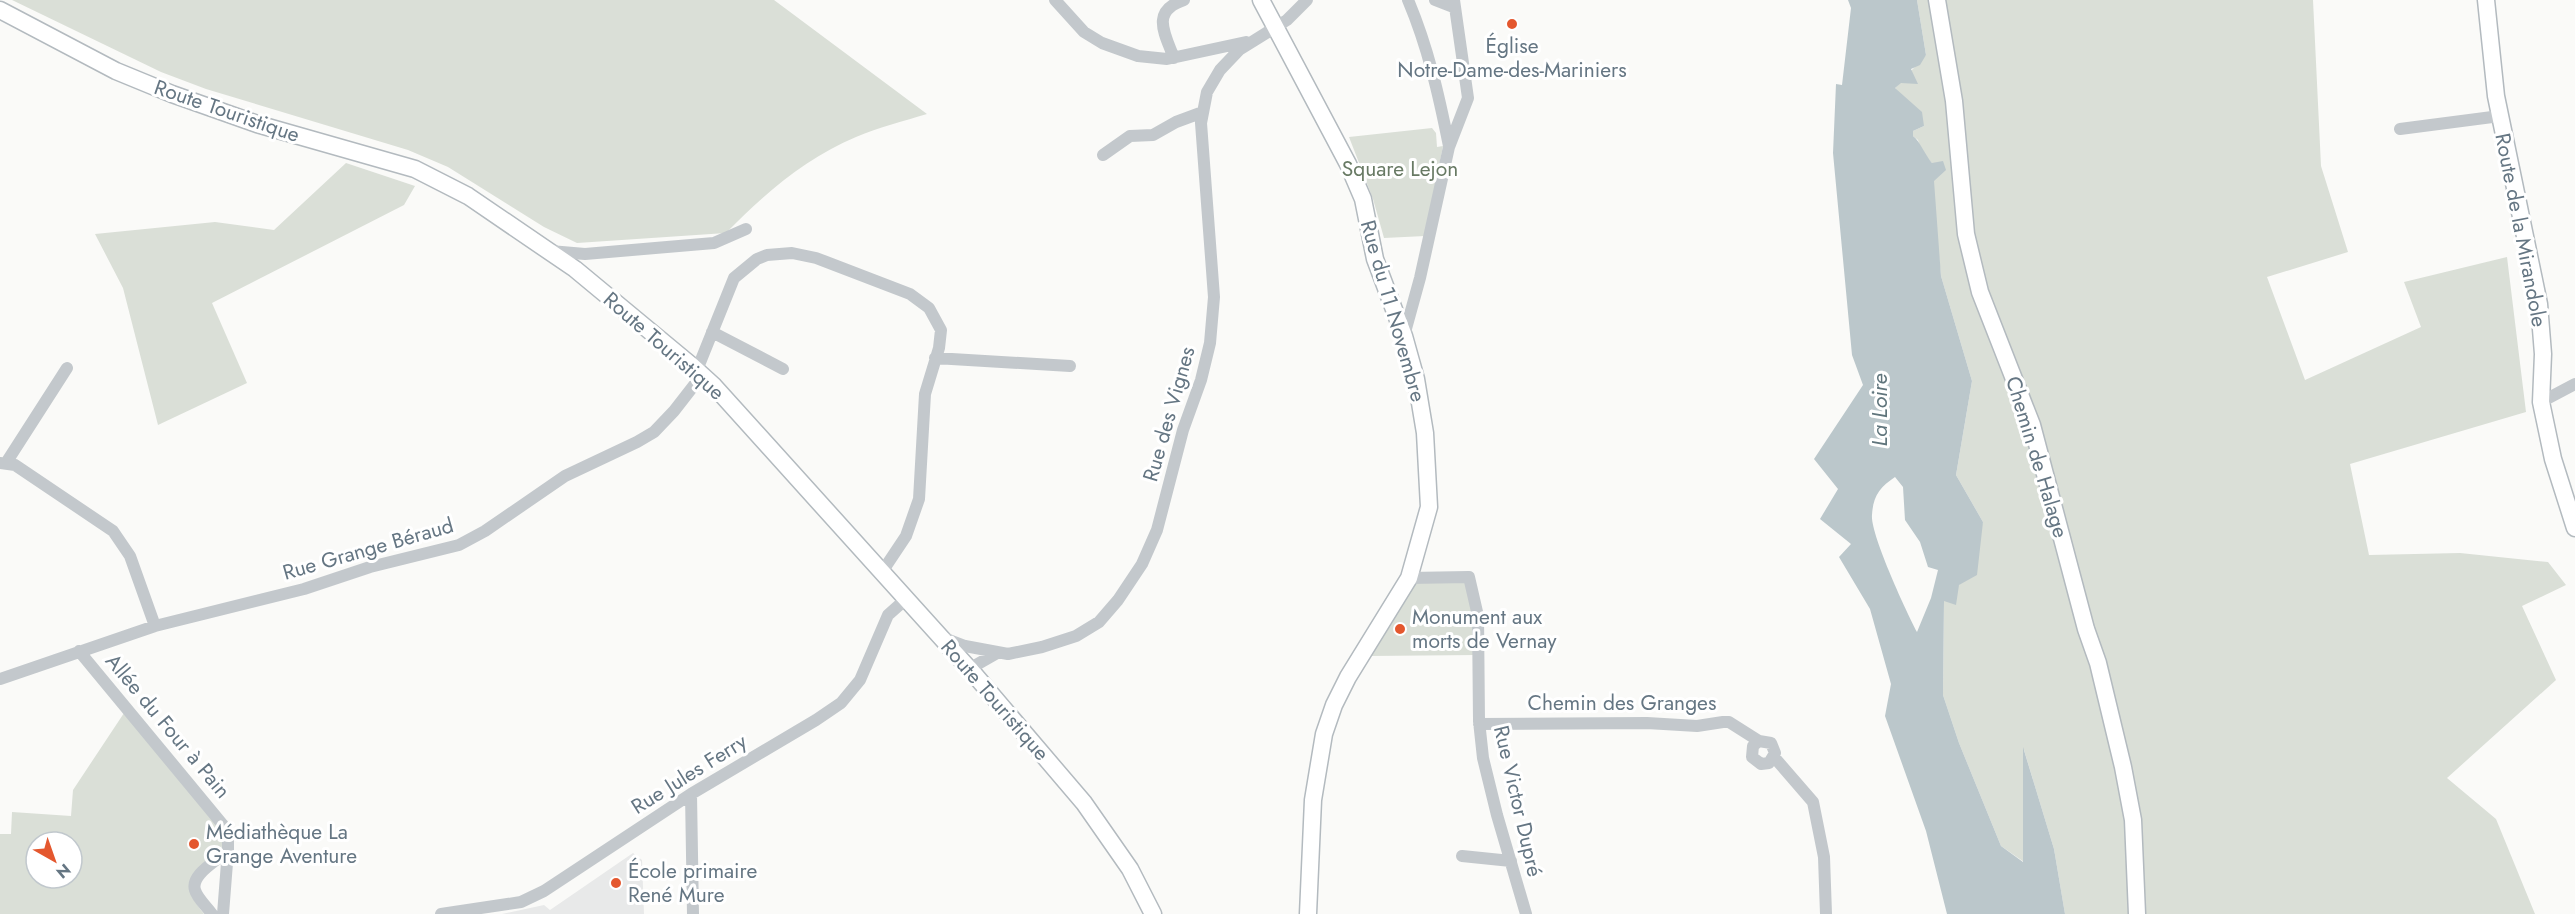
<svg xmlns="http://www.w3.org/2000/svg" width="2575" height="914" font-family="Jost,sans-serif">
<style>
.built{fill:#e8e9e9}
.green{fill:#dadfd7;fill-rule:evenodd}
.water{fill:#bbc7cb;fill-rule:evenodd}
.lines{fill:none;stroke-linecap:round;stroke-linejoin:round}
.secondary-casing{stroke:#b3babf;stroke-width:19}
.street{stroke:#c3c8cc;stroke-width:12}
.secondary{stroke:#fff;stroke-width:16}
.poi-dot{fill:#e4572e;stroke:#fff;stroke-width:2}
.labels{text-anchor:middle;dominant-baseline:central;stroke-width:6;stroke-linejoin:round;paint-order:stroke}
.poi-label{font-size:21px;fill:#657683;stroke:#fff;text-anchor:start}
.street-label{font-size:21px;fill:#657683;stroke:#fff}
.park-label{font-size:21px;fill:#687a64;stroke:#fff}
.water-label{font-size:22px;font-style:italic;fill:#60757c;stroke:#fff}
</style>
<rect width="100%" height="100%" fill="#fafaf8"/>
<path class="built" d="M633,853L642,860L644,914H502L544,905L550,910Z"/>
<path class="green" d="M12,0H774L927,114C904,121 879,127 856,137C806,158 764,194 726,233L577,243L544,227L448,167L408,150L206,89L161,72Z
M1917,0H2313L2321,166L2348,252L2267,277L2305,380L2421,327L2404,282L2507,257L2526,412L2350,464L2369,555L2460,553L2548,562L2566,585L2522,606L2556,680L2447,778L2496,819L2535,914H2065L2054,849L2024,750V862L2001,846L1959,743L1943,695L1944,601L1959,585L1983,522L1956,475L1972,381L1941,276L1935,219L1932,163L1921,151L1918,140L1913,136V131L1924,126L1895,88L1926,55Z
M1432,128L1436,133L1437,147L1443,146L1425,236L1384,238L1373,199L1349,137Z
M346,163L415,186L404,205L212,303L247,383L158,425L123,288L95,234L215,222L274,230Z
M1465,582L1474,616L1476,655L1369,656L1415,583Z
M124,713L222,831C222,836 223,841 222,846C221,852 215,856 210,860C185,880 184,889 204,914H0V834H11L12,812L71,816L73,790ZM36,842H72V878H36Z"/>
<path class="water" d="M1848,0H1917L1926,55L1920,65L1911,69L1918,84L1901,83L1895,88L1922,112L1924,126L1913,131V136C1920,141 1925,155 1932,163L1943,161L1946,170L1934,181L1941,276L1972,381L1956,475L1983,522L1977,575L1959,585L1956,605L1944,601L1943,695L1959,743L2001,846L2023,862V747L2054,849L2065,914H1947L1926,831L1885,716L1891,684L1870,609L1839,557L1851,544L1820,519L1838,489L1814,459L1863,385L1852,355L1833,153L1836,84L1842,85L1851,8ZM1895,477L1903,487L1905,520L1920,542L1928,567L1938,570L1931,598L1917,632C1907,613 1870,534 1872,515C1873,496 1880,487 1895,477Z"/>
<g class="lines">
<defs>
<path id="secondary" d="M1261,0L1348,164L1363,199L1375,259L1404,336L1416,379L1425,433L1429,507L1409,578L1348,677L1334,705L1324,734L1313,800L1308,914
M1937,0L1954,101L1966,234L1980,292L2032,425L2086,629L2098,663L2123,767L2133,820L2137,914
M2486,0L2496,96L2539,304L2543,354L2541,402L2553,459L2575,528
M0,10L116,71L172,94L257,124L415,169L468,196L575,269L692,366L714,386L974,674L1084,803L1130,869L1153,914"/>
</defs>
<use href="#secondary" class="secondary-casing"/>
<path class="street" d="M1055,0L1084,32L1102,43L1138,56L1167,59L1246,42
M1408,0C1428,47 1439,96 1449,146
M1435,0L1453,7
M1174,58C1165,34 1150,11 1184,0
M2400,129L2500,116
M1103,155L1130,136L1153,135L1176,122L1203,112
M550,251L585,254L714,243L746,229
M712,332L783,369
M1404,336L1420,278L1449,147L1468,98L1454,0
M935,358L1070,366
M697,370L734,278L757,259L767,255L792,253L816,258L910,294L929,308L941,330L939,348L925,394L919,499L906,536L882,572
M2541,402L2575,384
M0,463L15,465L113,531L130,556L155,626
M6,463L67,368
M1409,578L1469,577L1478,616L1479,721L1483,758L1497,815L1526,914
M944,638L965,646L1008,654L1042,647L1076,636L1099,622L1118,600L1142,564L1157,530L1183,430L1201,380L1210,343L1214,297L1201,123L1207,92L1220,70L1239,50L1287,20L1307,0
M79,651L228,831V850C219,860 190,874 195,890C197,898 207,907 212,914
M974,674L976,665L997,653
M0,679L155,626L304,589L370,567L459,545L485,531L565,476L637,442L654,432L674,411L702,375
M1479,724L1647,723L1697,726L1723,722H1729L1759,741L1771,743L1775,753L1769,763L1761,764L1752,757L1753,746L1759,741
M1774,757L1813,802L1824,857L1826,914
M691,794L693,914
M1462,856L1511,861
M223,914L228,850
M441,914L521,902L544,891L691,794L816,720L841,703L860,680L888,615L906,599"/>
<use href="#secondary" class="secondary"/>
</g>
<g class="poi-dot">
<circle cx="1512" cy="24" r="6"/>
<circle cx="1400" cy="629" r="6"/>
<circle cx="194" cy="844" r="6"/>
<circle cx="616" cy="883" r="6"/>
</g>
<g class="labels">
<g class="poi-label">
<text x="1512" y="46" text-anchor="middle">Église<tspan x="1512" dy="24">Notre-Dame-des-Mariniers</tspan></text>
<text x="1412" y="617">Monument aux<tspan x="1412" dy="24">morts de Vernay</tspan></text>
<text x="206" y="832">Médiathèque La<tspan x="206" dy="24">Grange Aventure</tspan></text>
<text x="628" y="871">École primaire<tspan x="628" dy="24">René Mure</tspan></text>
</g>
<g class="street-label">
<text transform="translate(227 111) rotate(19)">Route Touristique</text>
<text transform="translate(2521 230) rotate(79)">Route de la Mirandole</text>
<text transform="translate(1393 311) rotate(74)">Rue du 11 Novembre</text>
<text transform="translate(664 346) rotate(41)">Route Touristique</text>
<text transform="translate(1169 414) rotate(-74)">Rue des Vignes</text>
<text transform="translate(2037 457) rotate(73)">Chemin de Halage</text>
<text transform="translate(368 549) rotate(-16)">Rue Grange Béraud</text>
<text transform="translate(995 700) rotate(49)">Route Touristique</text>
<text x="1622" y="703">Chemin des Granges</text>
<text transform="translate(168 726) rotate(50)">Allée du Four à Pain</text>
<text transform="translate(689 774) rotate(-32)">Rue Jules Ferry</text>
<text transform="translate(1518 801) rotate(77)">Rue Victor Dupré</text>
</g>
<g class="park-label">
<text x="1400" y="169">Square Lejon</text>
</g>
<g class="water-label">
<text transform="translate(1879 410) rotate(-90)">La Loire</text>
</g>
</g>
<g transform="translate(54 860) rotate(140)"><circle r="28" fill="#ffffff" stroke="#c1c8cd" stroke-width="1.5"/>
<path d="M0-4.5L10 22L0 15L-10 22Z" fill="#e4572e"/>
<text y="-9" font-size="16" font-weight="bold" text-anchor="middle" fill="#657683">N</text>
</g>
</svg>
